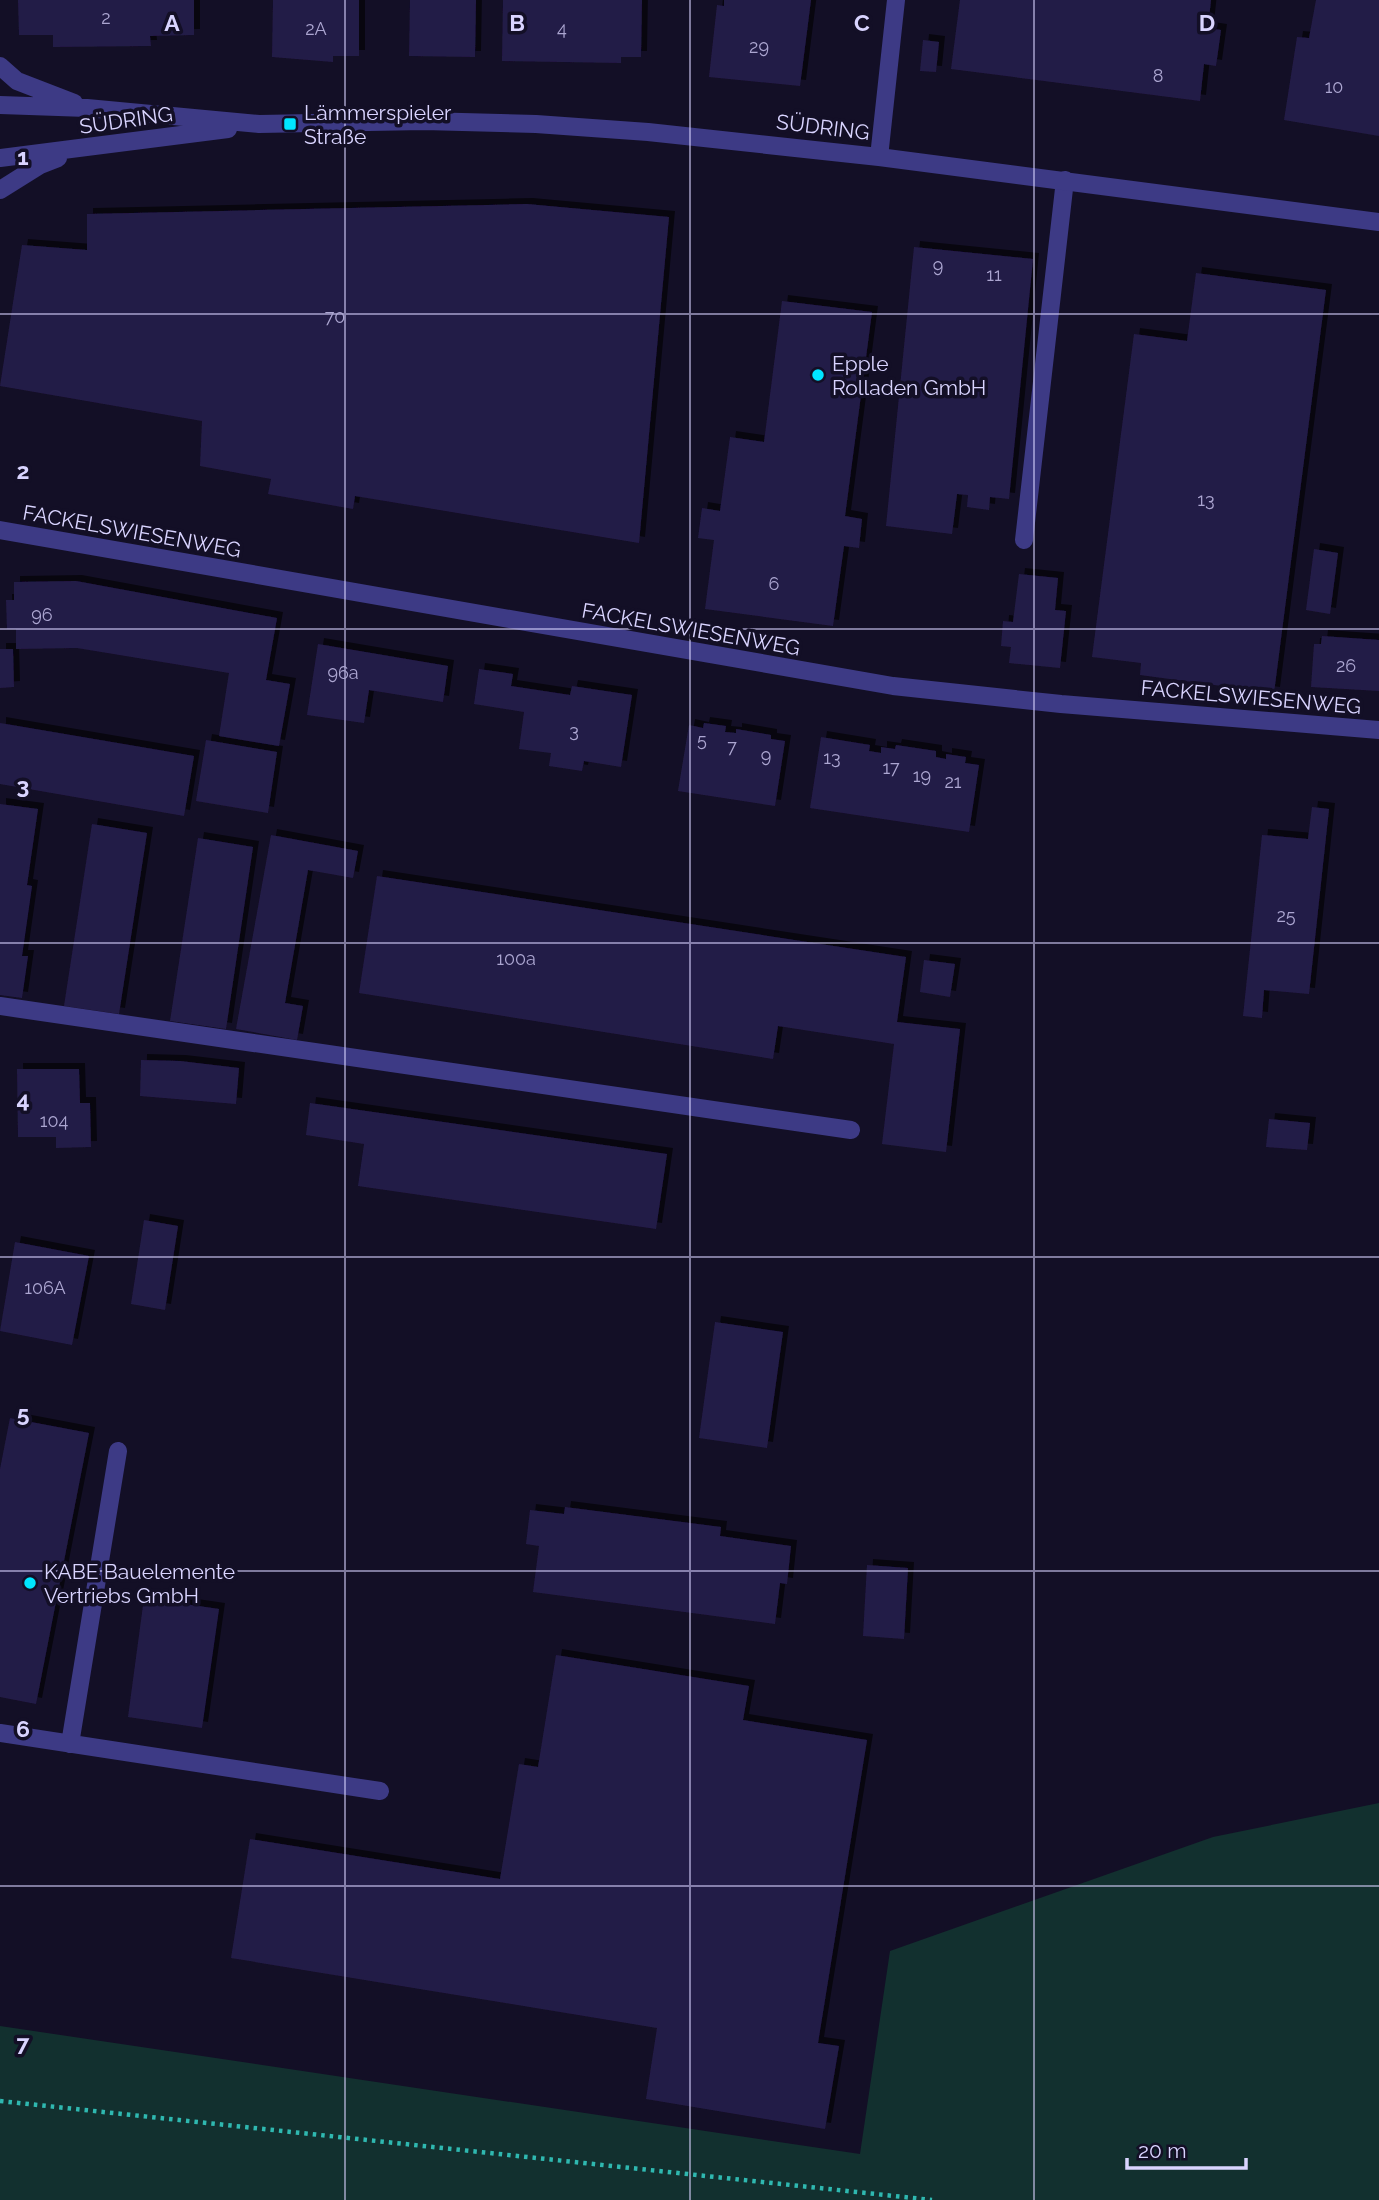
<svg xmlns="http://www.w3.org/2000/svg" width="1379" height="2200" font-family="Raleway,sans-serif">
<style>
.green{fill:#12302f}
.building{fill:#241b47;filter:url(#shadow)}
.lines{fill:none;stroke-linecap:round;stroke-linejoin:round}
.path{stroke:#2fb8b0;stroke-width:4.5;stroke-dasharray:3.5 5;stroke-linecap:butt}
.service{stroke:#3d3a85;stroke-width:18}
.minor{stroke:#3d3a85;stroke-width:18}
.grid{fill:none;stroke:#d9d4ff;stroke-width:2;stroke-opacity:0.55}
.poi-dot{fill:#00e5ff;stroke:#130f26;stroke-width:2.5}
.labels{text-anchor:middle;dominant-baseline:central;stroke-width:7;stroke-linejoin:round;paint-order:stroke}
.number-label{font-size:18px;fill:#aca6d1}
.poi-label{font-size:21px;fill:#d9d4ff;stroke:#130f26;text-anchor:start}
.street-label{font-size:21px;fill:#d9d4ff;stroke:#130f26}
.grid-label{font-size:23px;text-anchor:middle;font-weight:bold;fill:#d9d4ff;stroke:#130f26;stroke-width:7;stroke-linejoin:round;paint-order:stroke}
</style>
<defs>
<filter id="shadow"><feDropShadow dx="6" dy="-6" stdDeviation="0" flood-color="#0009"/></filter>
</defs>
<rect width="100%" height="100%" fill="#130f26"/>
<path class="green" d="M1379,1803V2200H0V2026L860,2154L890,1951L1213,1837Z"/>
<path class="building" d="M18,0H194V35L150,36L151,46L53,47V35H19Z
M273,0H359V56H333V62L272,57Z
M410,0H476L475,57L409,56Z
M503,0H642L641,57H621V63L502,61Z
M724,0H811L800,86L709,77L717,5L724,6Z
M960,0H1211L1208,28L1221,30L1216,66L1204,64L1200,101L951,69Z
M1316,0H1379V136L1284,120L1297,37L1309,38Z
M923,40L939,42L936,72L920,71Z
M527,204L669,217L639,543L355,496L353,509L268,494L271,479L200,466L202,421L0,386L22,245L87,250V214Z
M914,247L1033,259L1009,499L990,497L989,510L967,507L968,495L957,494L952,534L886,526Z
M1196,273L1326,290L1274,693L1140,675L1141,663L1092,657L1134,334L1187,341Z
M782,301L872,312L845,516L862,519L859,548L844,546L833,626L705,609L714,540L698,538L702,508L720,511L730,437L764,442Z
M1314,549L1338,553L1330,614L1306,610Z
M1019,574L1058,578L1055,610L1066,611L1060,668L1009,663L1011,647L1001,646L1003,621L1013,622Z
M76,581L277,618L266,680L290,684L279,746L219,736L229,673L77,648L16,649V629H7L6,600H14V582Z
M1322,636L1379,640V691L1311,687L1314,644H1321Z
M318,644L448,666L443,702L369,690L364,723L307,715Z
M0,649H13L14,687L0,688Z
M479,669L513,674L511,686L570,695L572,686L632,695L621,767L584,761L582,771L549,766L551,753L519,749L524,712L474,704Z
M0,723L194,756L184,816L0,784Z
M704,723L726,726L725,732L736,733V729L771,735V739L785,741L775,806L678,791L689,725L703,728Z
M821,737L870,745L869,751L881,753V747L895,749L896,745L936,751V757L946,759V754L966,757L965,763L979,765L969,832L810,808Z
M206,740L277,752L268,813L196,801Z
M0,804L38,809L27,885L32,886L22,956H28L22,998L0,995Z
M1312,807L1329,809L1309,994L1264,990L1262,1018L1243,1016L1262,835L1308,839Z
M92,824L147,833L119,1014L64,1006Z
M271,835L358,851L353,878L308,870L285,1003L303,1006L297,1040L236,1029Z
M198,838L253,847L226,1029L170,1021Z
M377,876L906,957L897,1022L960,1029L946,1152L882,1144L894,1044L778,1026L773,1059L359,993Z
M924,960L955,964L950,997L920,992Z
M141,1060L180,1061L239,1068L236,1104L140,1096Z
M17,1069H79L80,1103H90L91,1147L56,1148V1137H18Z
M310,1103L667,1154L656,1229L358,1186L364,1144L306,1135Z
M1269,1119L1310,1123L1307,1150L1266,1147Z
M144,1220L178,1226L165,1310L131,1304Z
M15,1242L89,1256L72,1345L0,1331Z
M715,1322L783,1332L767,1448L699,1438Z
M10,1418L89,1433L36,1704L0,1697V1469Z
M565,1507L721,1527L720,1536L791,1546L787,1584L780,1583L775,1624L533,1592L539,1546L526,1544L530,1510L564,1514Z
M867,1565L908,1568L904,1639L863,1636Z
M144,1598L219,1609L202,1728L128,1717Z
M556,1655L749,1686L743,1720L867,1740L818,2043L839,2046L825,2129L646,2099L657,2028L231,1958L250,1839L500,1879L519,1764L538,1767Z"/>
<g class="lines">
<path class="path" d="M0,2101L932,2200"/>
<path class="service" d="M1024,540L1065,180
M0,1006L851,1130
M0,1733L380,1791
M70,1744L118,1451"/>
<path class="minor" d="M0,66L17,81L74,103
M0,105L87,108L259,124L424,121L536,124L648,132L879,157L1379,222
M879,157L896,0
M0,158L228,129
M0,190L40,165L58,158
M0,530L893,686L1061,704L1379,730"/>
</g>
<path class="grid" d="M345,0V2200M690,0V2200M1034,0V2200M0,314H1379M0,629H1379M0,943H1379M0,1257H1379M0,1571H1379M0,1886H1379"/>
<g class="poi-dot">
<rect x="283" y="117" width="14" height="14" rx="3.5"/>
<circle cx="818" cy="375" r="7"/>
<circle cx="30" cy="1583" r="7"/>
</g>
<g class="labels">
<g class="number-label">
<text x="106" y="17">2</text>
<text x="316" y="28">2A</text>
<text x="562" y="28">4</text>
<text x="759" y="46">29</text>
<text x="1158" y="75">8</text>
<text x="1334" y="86">10</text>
<text x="938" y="265">9</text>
<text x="994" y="274">11</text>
<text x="335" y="316">70</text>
<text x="1206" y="499">13</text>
<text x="774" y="583">6</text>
<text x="42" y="614">96</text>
<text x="1346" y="665">26</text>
<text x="343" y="672">96a</text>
<text x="574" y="730">3</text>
<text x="702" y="739">5</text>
<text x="732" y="746">7</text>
<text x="766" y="755">9</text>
<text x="832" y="757">13</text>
<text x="891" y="767">17</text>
<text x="922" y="775">19</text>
<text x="953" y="781">21</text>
<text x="1286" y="915">25</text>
<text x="516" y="958">100a</text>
<text x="54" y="1120">104</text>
<text x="45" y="1287">106A</text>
</g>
<g class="poi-label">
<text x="304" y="112">Lämmerspieler<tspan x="304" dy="24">Straße</tspan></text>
<text x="832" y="363">Epple<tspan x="832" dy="24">Rolladen GmbH</tspan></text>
<text x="44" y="1571">KABE Bauelemente<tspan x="44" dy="24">Vertriebs GmbH</tspan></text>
</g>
<g class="street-label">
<text transform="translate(126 120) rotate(-8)">SÜDRING</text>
<text transform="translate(823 127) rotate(7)">SÜDRING</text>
<text transform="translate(132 531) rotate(10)">FACKELSWIESENWEG</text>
<text transform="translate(691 629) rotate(10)">FACKELSWIESENWEG</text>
<text transform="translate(1251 697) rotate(5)">FACKELSWIESENWEG</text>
</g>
</g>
<g class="grid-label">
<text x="172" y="31">A</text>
<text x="517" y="31">B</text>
<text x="862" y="31">C</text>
<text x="1207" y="31">D</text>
<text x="23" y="165">1</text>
<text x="23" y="479">2</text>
<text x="23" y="794">3</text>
<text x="23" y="1108">4</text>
<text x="23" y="1422">5</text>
<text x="23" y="1737">6</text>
<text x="23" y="2051">7</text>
</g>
<path d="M1127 2158v10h119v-10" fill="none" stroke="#d9d4ff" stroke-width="3.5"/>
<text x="1138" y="2158" font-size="21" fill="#d9d4ff" stroke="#130f26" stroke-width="5" paint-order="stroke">20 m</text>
</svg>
